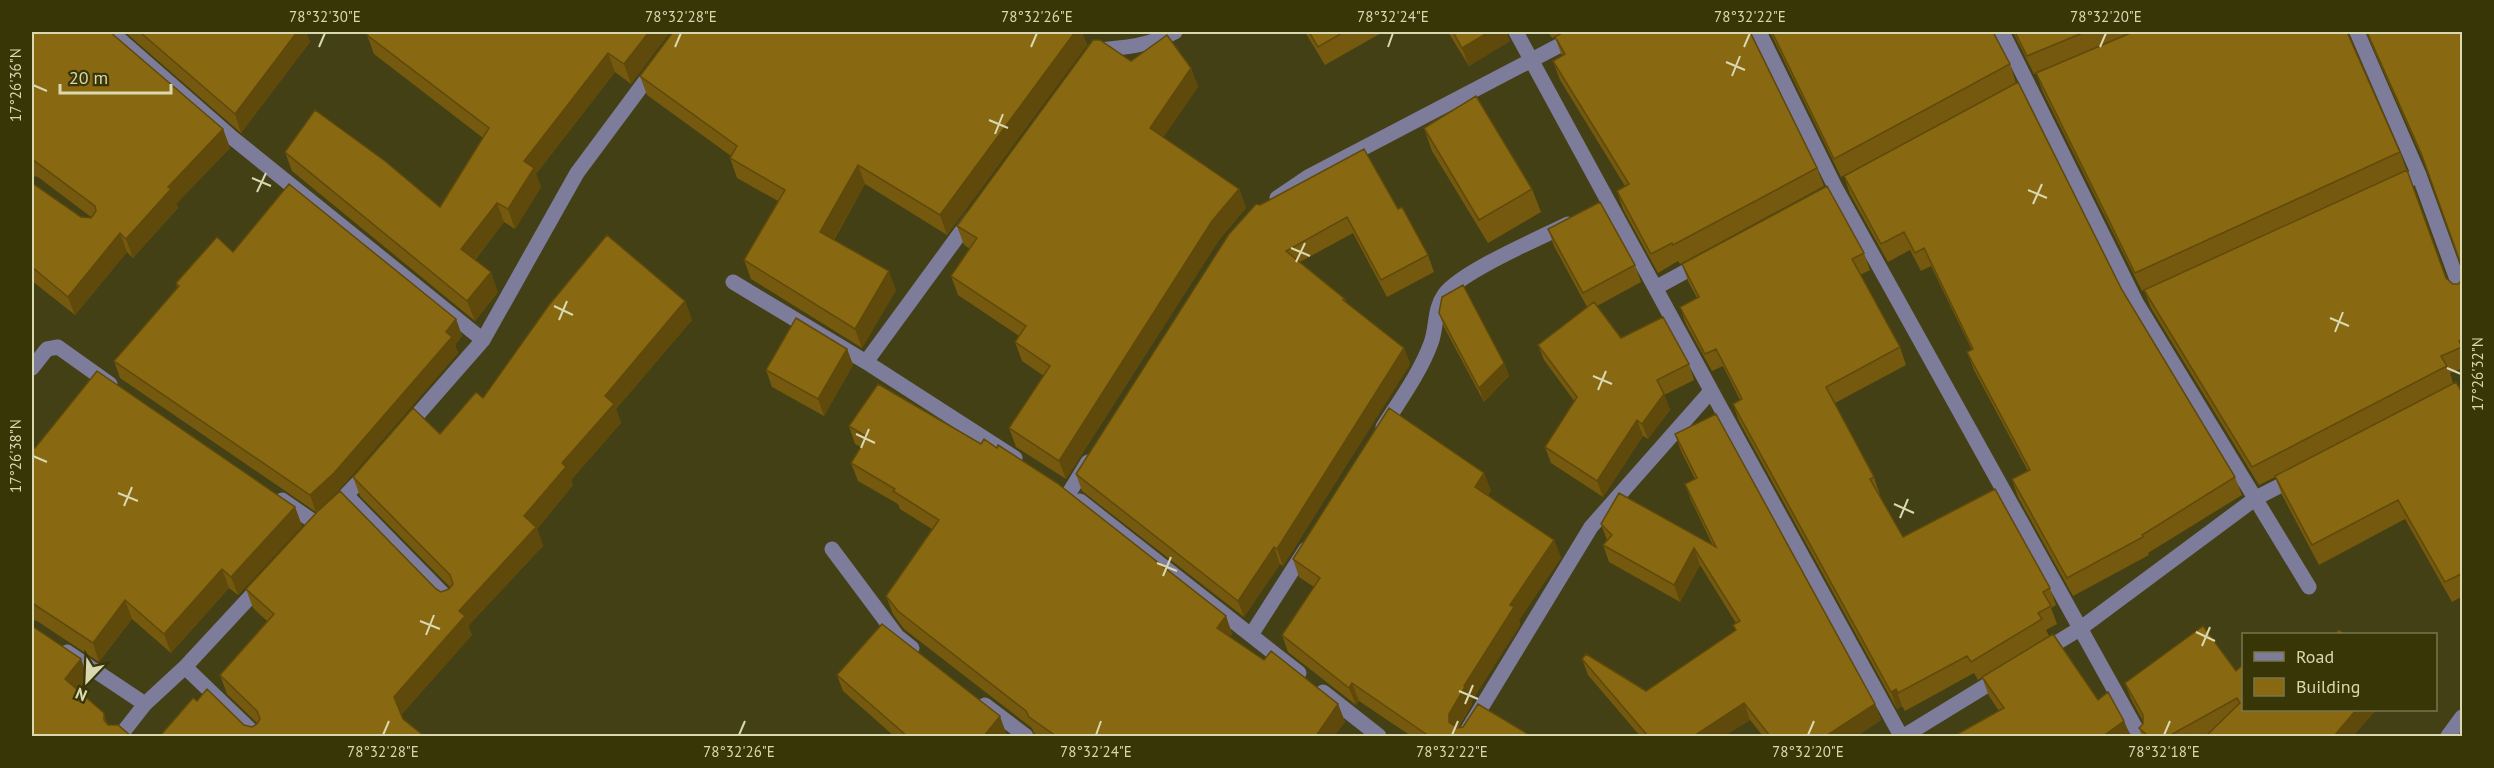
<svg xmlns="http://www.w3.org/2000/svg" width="2494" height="768" font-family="'PT Sans',sans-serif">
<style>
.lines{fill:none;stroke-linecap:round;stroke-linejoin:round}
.minor{stroke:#7d7c9b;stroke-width:15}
.wall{fill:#75590e}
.shaded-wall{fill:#5f490b}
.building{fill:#886810;stroke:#5f490b;stroke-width:1.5}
.ticks{fill:none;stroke:#d9d8b0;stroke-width:2}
.neatline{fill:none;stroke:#d9d8b0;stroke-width:2}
.ticks-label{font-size:15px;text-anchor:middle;fill:#d9d8b0}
</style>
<rect width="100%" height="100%" fill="#424014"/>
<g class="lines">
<path class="minor" d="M111,32L230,136L483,340
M1516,32C1643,267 1772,502 1901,736
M1759,32L1836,189L2140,736
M2002,32L2137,304L2309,587
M2357,32L2419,175L2462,293
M1094,50C1123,48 1149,46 1175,32
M2391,188L2419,175
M1277,198L1308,177L1585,32
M733,282L866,362L1015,458
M1657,287L1701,263
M866,362L972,217
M32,368L47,349L58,347L110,384
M1383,427C1400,400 1420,373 1431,343C1437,327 1434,309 1444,295C1460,272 1540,238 1568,224
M405,429L483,340L577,173L655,68
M1069,493L1088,462
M347,496L450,601
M282,500L317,524
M1080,501L1299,673
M331,511L370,470
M832,549L897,636L912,648
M1251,635L1306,549
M67,652L145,704
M2040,653L2081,628L2256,498L2297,477
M185,667L257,736
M1323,692L1379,736
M985,705L1026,736
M120,736L145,704L185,667L263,583
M1464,736L1591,527L1711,391
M1904,736L2002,676
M2448,736L2462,717"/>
</g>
<path class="wall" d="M32,32L223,129L230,148L176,204L178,208L133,258L127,252L75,315L32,281V183L81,217L91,218V217L38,177L32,176Z
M125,32H306L310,42L241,133Z
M369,32H670L631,84L615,72L536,174L541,187L515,229L504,222L475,260L498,292L475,321L292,171L285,152L440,207L483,138L374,54L367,35Z
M673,32H1082L1087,45L947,235L865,184L834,240L896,290L862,348L751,279L744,260L778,201L737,178L730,158L731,156L647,95L640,76Z
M1305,32H1383L1325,65Z
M1448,32H1506L1510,41L1469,66Z
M1548,32H1750L1817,168L1824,186L1680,264L1678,261L1658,273L1623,209L1617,191L1625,186L1560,80L1553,61L1562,56L1555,37L1558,35L1552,38Z
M1770,32H1993L2010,64L2016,83L1841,177Z
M2013,32H2349L2348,34L2400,152L2446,278L2453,284H2458L2463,279V368L2450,373L2453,383L2463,394V596L2452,602L2405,519L2319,565L2282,495L2275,477L2259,485L2151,308L2144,290L2142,291L2043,92L2036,73L2034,74Z
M2366,32H2463L2427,169Z
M1131,61L1191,68L1198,87L1163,137L1239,189L1246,208L1219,240L1066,479L1016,447L1009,428L1044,376L1022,361L1015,342L1019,336L958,295L951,276L970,249L964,245L957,226Z
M1424,128L1532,189L1541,212L1488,243L1432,151Z
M1844,176L2122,290L2235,477L2242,495L2148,553L2149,555L2073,596L2018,497L2012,479L2028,471L1974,370L1967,352L1972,350L1931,266L1921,271L1910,250L1888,262L1850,194Z
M1260,205L1398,209L1428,255L1434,272L1387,297L1353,233L1300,262L1345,299L1346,303L1404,348L1410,364L1283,566L1280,564L1244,617L1082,491L1076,474Z
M1548,229L1635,265L1641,282L1597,306L1621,338L1689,364L1694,380L1664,395L1670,410L1648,439L1643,436L1603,497L1551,463L1545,447L1575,402L1544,360L1538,345L1587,307L1554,246Z
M233,252L456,319L462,336L455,345L458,353L340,489L316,512L120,378L114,361L177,288L176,283Z
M1864,253L1870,270L1860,275L1900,347L1906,365L1835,403L1874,477L1880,495H1879L1903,537L2050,588L2056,605L2051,608L2057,624L2046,630L2049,636L1978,680L1974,673L1905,711L1902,706L1897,709L1739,421L1733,404L1740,400L1723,366L1712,371L1686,324L1680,307L1697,298L1688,281L1682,264Z
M685,301L692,320L616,409L621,423L571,480L573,485L537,529L543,546L468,626L472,635L401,715L403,719L160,736L197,701L244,725L252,727L257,724V723L227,694L220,675L267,621L253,608L246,589H436L441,592L449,589L451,588L360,496L353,477L440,434L483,398Z
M1439,313L1504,363L1509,376L1484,402L1444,327Z
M847,349L853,365L824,416L772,387L766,370Z
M849,426L1226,616L1232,634L1230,637L1264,660L1338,704L1345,722L1334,736H1038L1035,735L1032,728L904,629L893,614L886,596L932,529L900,509L898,504L858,481L851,463L861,447L855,444Z
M1675,434L1875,704L1881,720L1857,736H1763L1750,720L1724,736H1640L1588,675L1582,659L1646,691L1736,631L1733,625L1736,623L1700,565L1680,602L1609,562L1603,545L1607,540L1601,524L1713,546L1691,500L1685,484L1695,479L1681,451Z
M32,446L35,448L295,507L302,526L238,595L229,588L171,653L132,619L99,662L37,621L32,620Z
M1484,473L1491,491L1488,495L1554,540L1561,558L1519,620L1520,625L1471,702L1472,704L1458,728L1531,736H1411L1359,701L1356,705L1288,652L1282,635L1314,587L1299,577L1293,559Z
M2203,626L2244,710H2376L2353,736H2206L2209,734L2204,736H2142L2139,728L2143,724V721L2131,699L2125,683Z
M837,675L1006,733L1003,736H894L843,691Z
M1982,677L2098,700L2124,721L2130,736H1954L1999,711L1989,696Z"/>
<path class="shaded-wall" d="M297,32H306L310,42L241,133L235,114Z
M649,32H670L631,84L624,64Z
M1075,32H1082L1087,45L947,235L940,215Z
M1489,32H1506L1510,41L1469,66L1462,48Z
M608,53L615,72L536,174L541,187L515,229L508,209L524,161Z
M1191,68L1198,87L1157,147L1150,128Z
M223,129L230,148L176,204L178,208L133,258L126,239L168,187Z
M858,165L865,184L827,251L820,232Z
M1239,189L1246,208L1219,240L1066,479L1059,461L1212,221Z
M497,203L504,222L468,268L461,249Z
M120,233L127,252L75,315L68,297Z
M889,271L896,290L862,348L855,329Z
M491,272L498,292L475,321L467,301Z
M685,301L692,320L616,409L621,423L571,480L573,485L537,529L543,546L468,626L472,635L400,716L394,697L459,611L562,463L605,396Z
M456,319L462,336L455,345L458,353L340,489L316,512L310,495Z
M1404,348L1410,364L1408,368L1283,566L1277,549Z
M847,349L853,365L824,416L818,399Z
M1504,363L1509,376L1484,402L1479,388Z
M1664,394L1670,410L1648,439L1642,424Z
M1637,420L1643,436L1603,497L1597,481Z
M1484,473L1491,491L1482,504L1475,487Z
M295,507L302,526L238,595L231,577Z
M1554,540L1561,558L1519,620L1520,625L1471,702L1472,704L1455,731L1449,722V714L1464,686L1510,605Z
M1274,547L1280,564L1244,617L1238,601Z
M1694,548L1700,565L1680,602L1674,585Z
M222,569L229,588L171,653L164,634Z
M125,600L132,619L99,662L93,643Z
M1226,616L1232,634L1224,646L1217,628Z
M81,659L88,678L72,698L65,679Z
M1352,683L1359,701L1356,705L1349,688Z
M1896,689L1902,706L1897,709L1891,692Z
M1744,703L1750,720L1724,736H1694Z
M1338,704L1345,722L1334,736H1316Z
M1875,704L1881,720L1857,736H1826Z
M2356,710H2376L2353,736H2334Z
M104,713L111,732L104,720Z
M1000,716L1006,733L1003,736H984Z
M2124,721L2130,736H2103Z"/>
<path class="building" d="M32,32H110L223,129L168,187L171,189L126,239L120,233L68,297L32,267V183L81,217L91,218L96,211L95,206L32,159Z
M140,32H297L235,114Z
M369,32H649L624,64L608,53L524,161L534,168L508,209L497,203L461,249L491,272L467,301L285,152L315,110L385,161L440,207L489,128L367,35Z
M673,32H1075L940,215L858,165L820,232L889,271L855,329L744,260L785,190L730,158L737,146L640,76Z
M1309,32H1344L1318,47Z
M1453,32H1489L1462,48Z
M1564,32H1750L1817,168L1673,245L1672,243L1651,254L1617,191L1629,184L1553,61L1565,54L1555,37Z
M1772,32H1993L2010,64L1834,159Z
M2015,32H2085L2027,56Z
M2133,32H2347L2400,152L2135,273L2036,73Z
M2367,32H2463V270L2421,153Z
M1167,35L1191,68L1150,128L1239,189L1212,221L1059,461L1009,428L1050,366L1015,342L1026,326L951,276L977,238L957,226L1093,40H1100L1131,61Z
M2018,82L2122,290L2235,477L2142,535L2143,537L2067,578L2012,479L2030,470L1967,352L1973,349L1924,248L1915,253L1904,232L1881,244L1844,176Z
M1476,96L1532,189L1479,220L1424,128Z
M1364,149L1398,209L1402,207L1428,255L1381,280L1347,217L1286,251L1345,299L1343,300L1404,348L1277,549L1274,547L1238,601L1076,474L1229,234L1256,204L1260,205Z
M2407,170L2446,278L2453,284H2458L2463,279V339L2459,341L2462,347L2441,356L2447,366L2252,467L2144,290Z
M289,184L456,319L446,332L452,337L334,473L310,495L114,361L179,286L176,283L217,237L233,252Z
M1827,186L1864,253L1852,259L1900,347L1826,387L1874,477L1870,479L1903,537L1995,489L2050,588L2043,592L2051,606L2038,613L2042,619L1971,662L1967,656L1898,693L1896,689L1891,692L1733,404L1742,399L1716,349L1705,354L1680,307L1699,297L1682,264Z
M1600,202L1635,265L1583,293L1548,229Z
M607,235L685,301L605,396L614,404L562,463L566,467L524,516L536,527L459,611L465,616L394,697L403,719L424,736H160L193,698L197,701L207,689L244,725L252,727L257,724L260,719L257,711L220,675L274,614L246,589L317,512L340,491L436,589L441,592L449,589L453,584L450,575L353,477L413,408L440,434L476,392L483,398L549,305Z
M1463,285L1504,363L1479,388L1439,313L1442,297Z
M1594,302L1621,338L1663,317L1689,364L1657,380L1664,394L1642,424L1637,420L1597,481L1545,447L1577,397L1538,345Z
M796,318L847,349L818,399L766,370Z
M97,371L295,507L231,577L222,569L164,634L125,600L93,643L32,603V446L35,448Z
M2456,382L2463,394V573L2445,582L2398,500L2312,545L2275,476Z
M878,384L981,444L984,439L997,448L998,445L1057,483L1226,616L1217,628L1264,660L1271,651L1338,704L1316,736H1056L1029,717L1026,711L898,611L886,596L939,520L893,491L895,489L851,463L867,437L849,426Z
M1389,408L1484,473L1475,487L1554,540L1510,605L1514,607L1464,686L1465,687L1449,714V722L1457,728L1463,727L1478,704L1531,736H1424L1426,734L1352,683L1349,688L1282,635L1320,578L1293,559Z
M1716,414L1875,704L1826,736H1770L1744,703L1694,736H1648L1582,659L1586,654L1646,691L1736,630L1733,625L1740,621L1694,548L1674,585L1603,545L1612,535L1601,524L1619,493L1716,547L1685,484L1697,478L1675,434Z
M882,624L1000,716L984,736H907L837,675Z
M32,626L81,659L65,679L104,713V720L108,725H118L131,736H32Z
M2203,626L2236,671L2244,664V710H2356L2334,736H2206L2240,703L2237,698L2169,736H2148L2139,728L2143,724V715L2125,683Z
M2339,630L2344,634H2335Z
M2053,634L2098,700L2108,692L2124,721L2103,736H1954L2004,708L1982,677Z"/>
<path class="ticks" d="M319,47L325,33M675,47L681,33M1031,47L1037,33M1388,47L1393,33M1744,47L1750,33M2100,47L2106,33M1726,62L1745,70M1732,76L1740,56M33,85L47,91M989,120L1008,128M995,134L1003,114M252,178L271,186M2028,190L2047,198M257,192L266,173M2033,204L2042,184M1291,248L1310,256M1296,262L1305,243M554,306L573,315M2330,318L2349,326M559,320L567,301M2335,332L2343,312M2447,368L2461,374M1593,376L1612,384M1598,390L1606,371M856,434L875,443M861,448L869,429M33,456L47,462M118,493L138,501M1894,504L1914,513M124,506L132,487M1900,518L1908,499M1157,563L1177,571M1163,576L1171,557M420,621L440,629M2196,632L2215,641M426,635L434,615M2202,646L2210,627M1459,691L1478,699M1465,704L1473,685M383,735L389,721M739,735L745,721M1096,735L1101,721M1452,735L1458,721M1808,735L1814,721M2164,735L2170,721"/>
<rect width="2494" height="768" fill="none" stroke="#383507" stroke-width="66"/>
<rect x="2242" y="633" width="195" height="78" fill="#383507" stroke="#78764b" stroke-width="1.5"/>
<rect x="2254" y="652" width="30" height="9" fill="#7d7c9b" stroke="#78764b" stroke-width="1.5"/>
<text x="2296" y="663" font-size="18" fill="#d9d8b0">Road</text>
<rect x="2254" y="678" width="30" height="18" fill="#886810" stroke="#78764b" stroke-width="1.5"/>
<text x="2296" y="693" font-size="18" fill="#d9d8b0">Building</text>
<g transform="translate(87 681) rotate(203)" stroke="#383507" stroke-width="4.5" paint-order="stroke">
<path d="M0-4.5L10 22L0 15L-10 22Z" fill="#d9d8b0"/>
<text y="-9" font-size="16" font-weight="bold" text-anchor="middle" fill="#d9d8b0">N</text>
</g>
<path d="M60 84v9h111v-9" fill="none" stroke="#d9d8b0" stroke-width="3"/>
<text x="69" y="84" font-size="18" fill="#d9d8b0" stroke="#383507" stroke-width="4.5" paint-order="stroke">20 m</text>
<rect x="33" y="33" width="2428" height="702" class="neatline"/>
<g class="ticks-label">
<text x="325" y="22">78°32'30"E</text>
<text x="681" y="22">78°32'28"E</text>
<text x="1037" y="22">78°32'26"E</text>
<text x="1393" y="22">78°32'24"E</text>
<text x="1750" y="22">78°32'22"E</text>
<text x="2106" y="22">78°32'20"E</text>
<text transform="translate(16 85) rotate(-90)" y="5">17°26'36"N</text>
<text transform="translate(2478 374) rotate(-90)" y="5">17°26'32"N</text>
<text transform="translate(16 456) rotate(-90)" y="5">17°26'38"N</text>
<text x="383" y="757">78°32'28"E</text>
<text x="739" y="757">78°32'26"E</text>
<text x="1096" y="757">78°32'24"E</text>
<text x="1452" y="757">78°32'22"E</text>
<text x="1808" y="757">78°32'20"E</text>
<text x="2164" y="757">78°32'18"E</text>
</g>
</svg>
